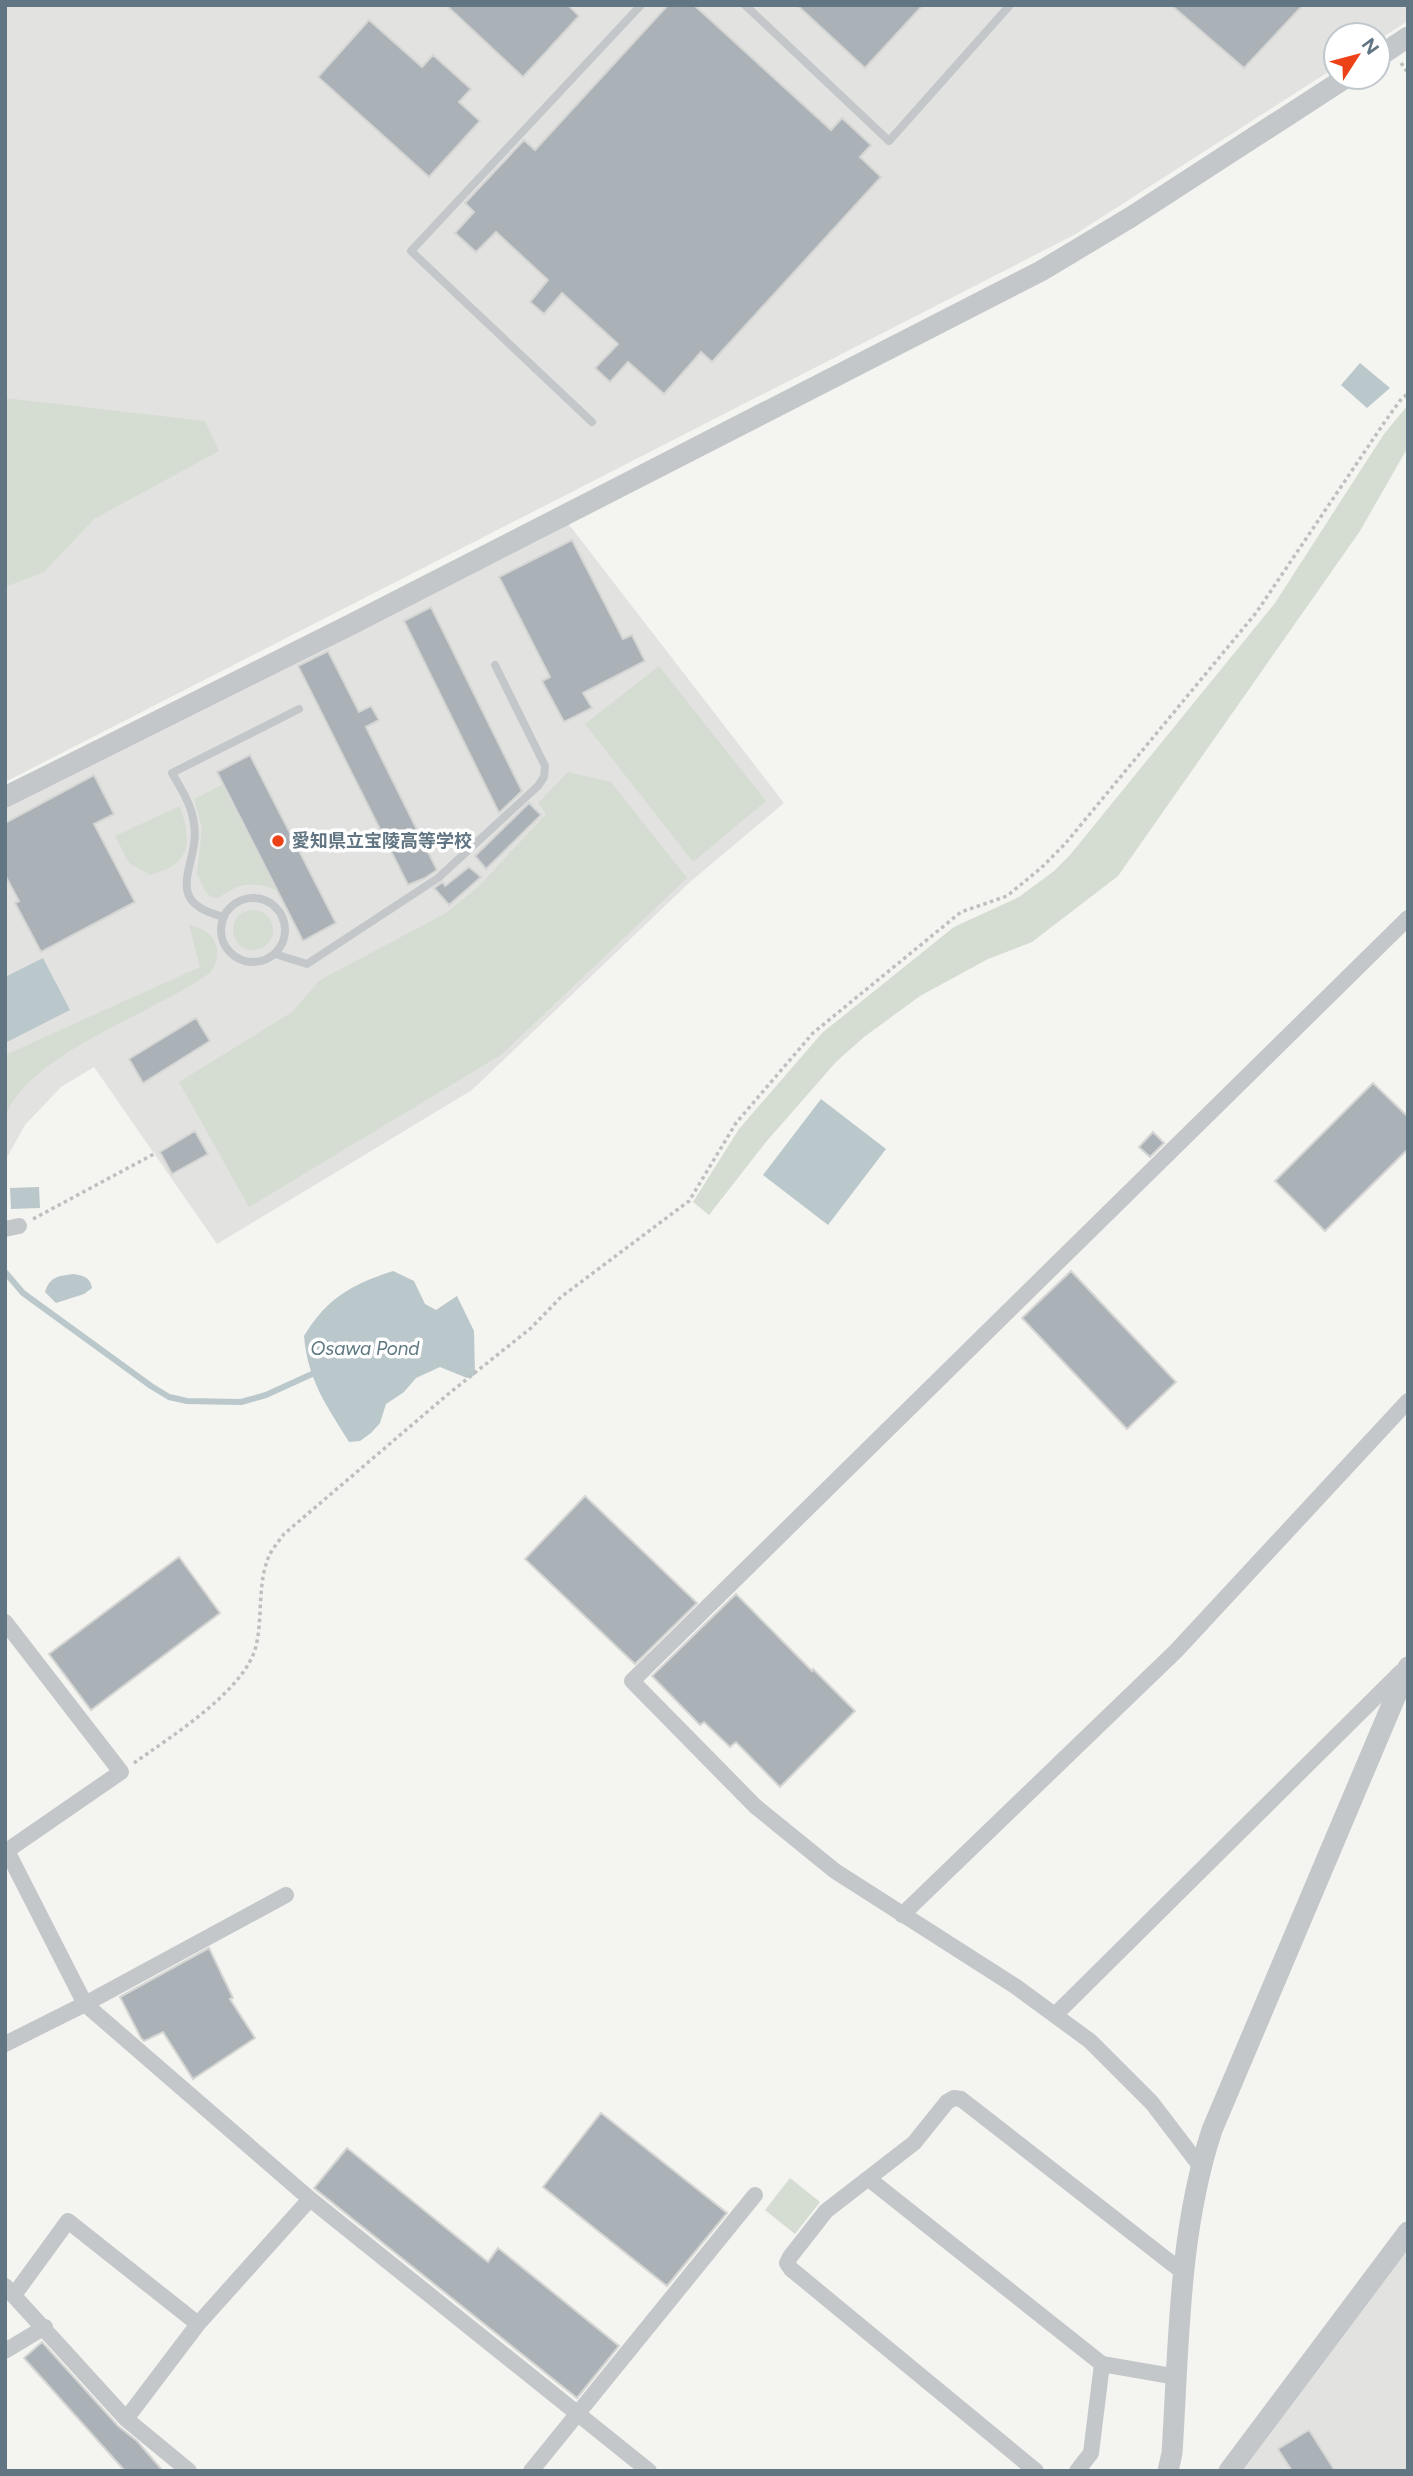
<svg xmlns="http://www.w3.org/2000/svg" width="1413" height="2476" font-family="Figtree,'Noto Sans JP',sans-serif">
<style>
.built{fill:#e2e3e1}
.green{fill:#d5dcd1}
.water{fill:#bac7cb}
.lines{fill:none;stroke-linecap:round;stroke-linejoin:round}
.stream{stroke:#bac7cb;stroke-width:6}
.building{fill:#aab2b7;stroke:#d5d5d3;stroke-width:2}
.path{stroke:#bdbfc1;stroke-width:3.5;stroke-dasharray:3.5 3.5;stroke-linecap:butt}
.service{stroke:#c3c7ca;stroke-width:8}
.minor{stroke:#c3c7ca;stroke-width:16}
.tertiary{stroke:#c3c7ca;stroke-width:21}
.poi-dot{fill:#ed4217;stroke:#fff;stroke-width:2.5}
.labels{text-anchor:middle;dominant-baseline:central;stroke-width:7;stroke-linejoin:round;paint-order:stroke}
.poi-label{font-size:18px;font-weight:bold;fill:#617583;stroke:#fff;text-anchor:start}
.water-label{font-size:19px;font-style:italic;fill:#5d7880;stroke:#fff}
</style>
<rect width="100%" height="100%" fill="#f4f4f0"/>
<path class="built" d="M5,5H1408V21L1378,40V35H1336V67L1074,235L5,782Z
M567,522L784,803L690,882L472,1090L217,1244L94,1067L61,1087L25,1125L5,1161V808L303,654Z
M1408,2237V2471H1230Z"/>
<path class="green" d="M5,398L205,421L219,451L94,519L44,572L5,587Z
M1408,405V447L1360,531L1118,876L1032,942L988,959L920,996L864,1037L836,1062L766,1142L709,1215L693,1202L739,1129L822,1033L954,927L1019,897L1054,871L1070,855L1275,603L1384,434Z
M659,666L766,801L693,862L585,724Z
M568,772L611,782L687,878L501,1055L249,1207L179,1082L292,1012L320,980L446,913L479,886L546,814L538,803Z
M222,785L276,890C254,881 238,883 219,898L211,897L205,891L197,873L202,828L194,799Z
M180,806C192,843 192,864 150,875L129,863L115,836Z
M233 930a20 20 0 1 1 40 0a20 20 0 1 1-40 0Z
M189,925C215,929 226,952 210,973C153,1014 31,1052 5,1116V1055L200,967Z
M790,2178L820,2202L795,2234L765,2210Z"/>
<path class="water" d="M1360,363L1390,388L1367,408L1341,385Z
M43,958L70,1010L5,1043V977Z
M821,1099L886,1149L828,1225L763,1175Z
M39,1187L40,1208L11,1209L10,1188Z
M393,1271L414,1281L425,1304L436,1310L457,1296L474,1331L475,1375L467,1378L440,1367L416,1378L404,1392L386,1404L380,1423L371,1433L360,1441L349,1442C326,1404 308,1381 304,1336C328,1297 351,1285 393,1271Z
M74,1274C84,1276 90,1277 92,1288L84,1294L56,1303L45,1292C50,1276 59,1276 74,1274Z"/>
<g class="lines">
<path class="stream" d="M5,1272L23,1293L151,1386L169,1397L187,1401L241,1402L266,1395L312,1374"/>
</g>
<path class="building" d="M446,5H568L579,16L523,77Z
M668,5H694L831,130L842,118L871,145L860,157L881,177L712,362L701,352L664,394L628,362L610,382L595,368L618,344L562,293L544,314L530,302L548,280L496,232L476,252L455,233L474,212L465,203L524,140L535,150Z
M797,5H923L865,68Z
M1171,5H1303L1244,68Z
M369,20L422,67L433,55L471,89L459,102L480,121L429,177L318,77Z
M572,540L623,639L632,635L645,661L583,693L592,708L564,722L542,681L550,677L499,577Z
M431,607L522,791L499,813L404,621Z
M328,651L359,712L371,706L379,720L366,727L437,870L425,878L408,885L298,666Z
M250,755L336,923L303,941L217,772Z
M94,775L114,814L94,824L135,902L41,952L15,903L19,901L5,875V823Z
M529,803L541,815L486,869L475,856Z
M469,867L481,877L449,905L434,888L443,882L445,886Z
M196,1018L210,1041L143,1083L129,1059Z
M1373,1083L1408,1117V1149L1325,1231L1275,1181Z
M195,1131L208,1154L172,1174L160,1152Z
M1153,1132L1164,1143L1150,1157L1139,1147Z
M1071,1271L1176,1382L1127,1429L1022,1318Z
M585,1496L697,1603L635,1664L525,1559Z
M179,1557L220,1613L91,1710L49,1654Z
M736,1594L812,1671L813,1669L855,1711L780,1787L736,1742L730,1747L704,1722L700,1725L652,1676Z
M209,1948L233,1998L230,1999L255,2038L193,2079L163,2032L144,2041L141,2038L120,1997Z
M601,2113L727,2213L667,2286L543,2187Z
M347,2148L488,2262L498,2248L619,2346L577,2398L314,2188Z
M42,2342L118,2426L137,2441L163,2471H125L24,2358Z
M1309,2430L1335,2471H1292L1278,2449Z"/>
<g class="lines">
<path class="path" d="M1401,63L1408,73
M33,1219L154,1154
M134,1763C170,1737 245,1691 256,1646C263,1617 257,1584 269,1556C272,1549 279,1541 284,1534L447,1395L531,1328L561,1297L689,1201L736,1123L813,1033L961,912L1007,896L1041,868L1065,844L1256,613L1386,420L1402,398L1408,394"/>
<path class="service" d="M745,5L889,141L1010,5
M592,422L411,251L641,5
M221 930a32 32 0 1 1 64 0a32 32 0 1 1-64 0Z
M224,917C158,901 201,864 194,824C192,805 181,789 172,773L299,709
M275,954L307,964L438,878L538,786L544,777L545,766L495,665"/>
<path class="minor" d="M5,1229L19,1226
M5,1622L121,1772L5,1852
M7,1851L85,2004L310,2199L649,2471
M902,1915L1176,1651L1408,1401
M1055,2015L1401,1672
M5,2044L85,2004L286,1895
M1200,2166L1152,2103L1090,2041L1015,1986L835,1871L755,1806L632,1681L1408,918
M869,2179L1102,2364L1177,2377
M5,2286L126,2419L189,2471
M14,2295L68,2221L198,2324
M5,2351L45,2327
M126,2419L198,2324L310,2199
M531,2471L755,2195
M1036,2471L791,2269L787,2263L790,2257L826,2211L914,2143L947,2102L954,2098L961,2099L1184,2273
M1077,2471L1091,2453L1102,2364"/>
<path class="tertiary" d="M1378,57L1408,37
M5,797L352,624L1041,271L1131,217L1347,77
M1168,2471L1172,2453C1179,2346 1178,2233 1212,2130L1408,1667
M1229,2471L1408,2232"/>
</g>
<circle class="poi-dot" cx="278" cy="841" r="7"/>
<g class="labels">
<g class="poi-label">
<text x="292" y="841">愛知県立宝陵高等学校</text>
</g>
<g class="water-label">
<text x="365" y="1348">Osawa Pond</text>
</g>
</g>
<rect width="1413" height="2476" fill="none" stroke="#617583" stroke-width="14"/>
<g transform="translate(1357 56) rotate(54)"><circle r="33" fill="#ffffff" stroke="#c0c8cd" stroke-width="2"/>
<path d="M0-5L12 26L0 18L-12 26Z" fill="#ed4217"/>
<text y="-10" font-size="19" font-weight="bold" text-anchor="middle" fill="#617583">N</text>
</g>
</svg>
